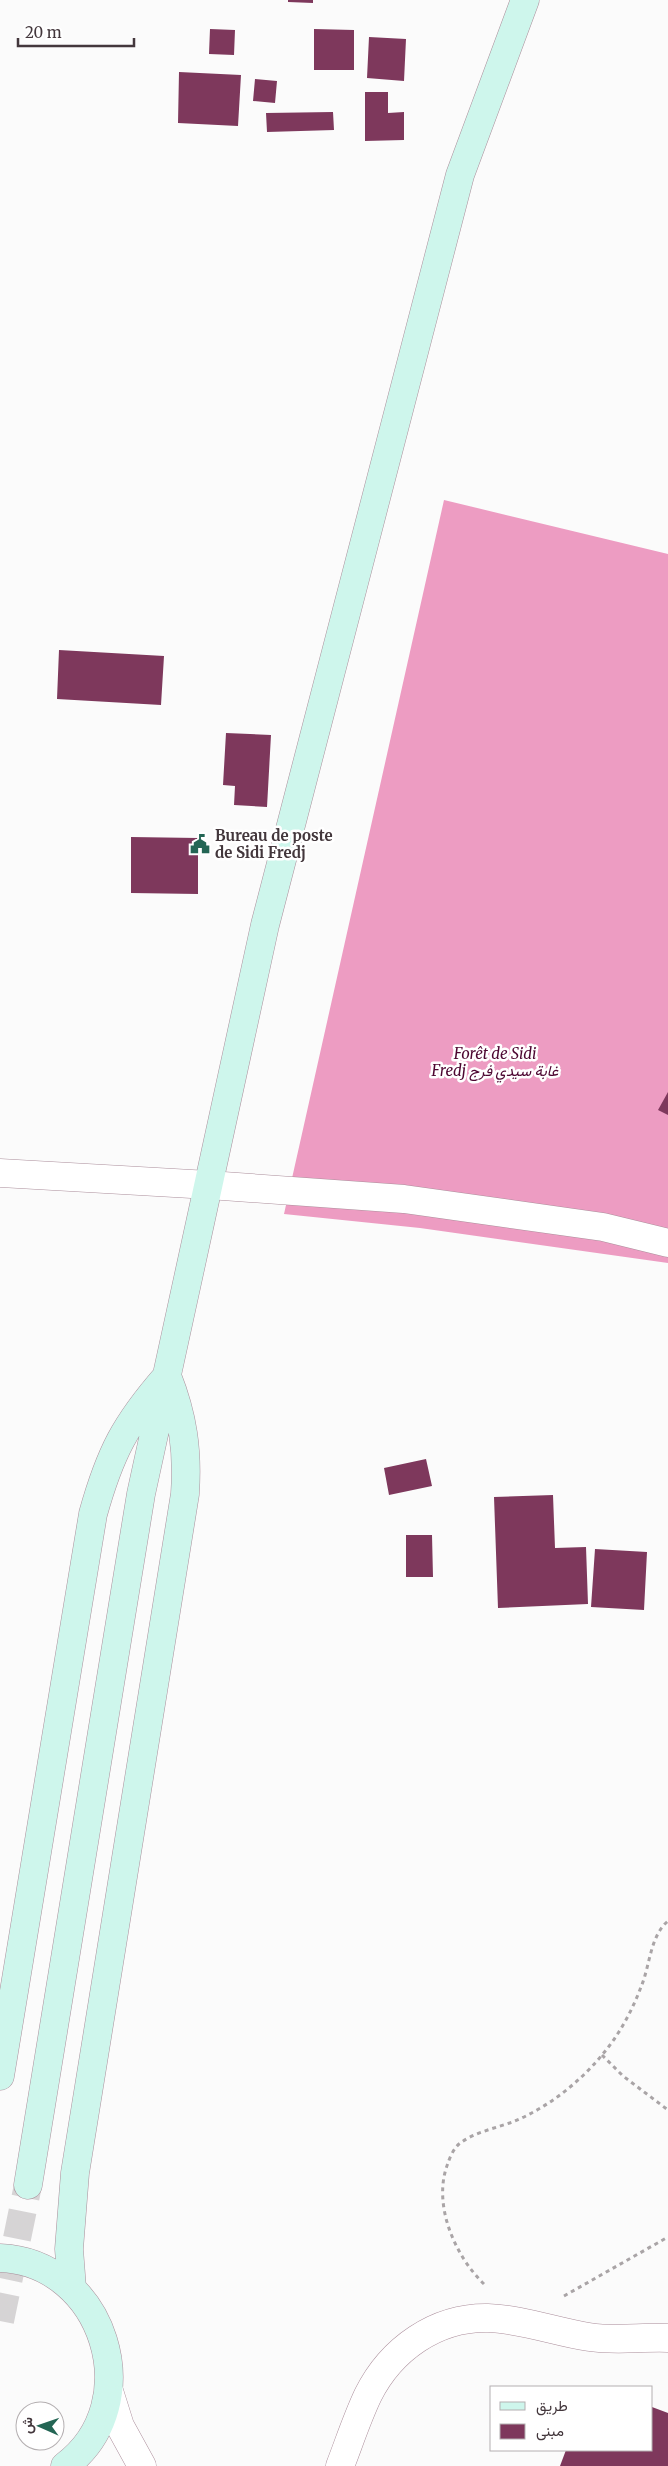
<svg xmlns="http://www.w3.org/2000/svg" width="668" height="2466" font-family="Merriweather,Vazirmatn,serif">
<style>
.forest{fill:#ed9cc2}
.building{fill:#7e385c}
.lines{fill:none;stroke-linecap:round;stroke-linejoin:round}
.secondary-tunnel{stroke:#d6d4d5;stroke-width:28;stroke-dasharray:28 14;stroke-linecap:butt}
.minor-casing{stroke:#ac8f9c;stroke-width:29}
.tertiary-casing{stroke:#ac8f9c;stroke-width:29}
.secondary-casing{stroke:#ac8f9c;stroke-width:29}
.path{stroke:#a9a4a6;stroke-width:3;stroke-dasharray:4 4;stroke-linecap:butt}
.minor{stroke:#fff;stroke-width:28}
.tertiary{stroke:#fff;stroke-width:28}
.secondary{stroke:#cef6ec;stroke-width:28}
.labels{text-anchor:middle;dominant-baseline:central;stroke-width:5;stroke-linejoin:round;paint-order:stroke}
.poi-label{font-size:15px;font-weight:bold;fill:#43373c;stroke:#fff;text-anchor:start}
.park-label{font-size:15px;font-style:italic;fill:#4d0631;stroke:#fff}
</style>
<rect width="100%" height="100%" fill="#fbfbfb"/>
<path class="forest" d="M444,500L668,554V1263L420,1228L284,1214Z"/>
<path class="building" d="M288,0H313V3L288,2Z
M210,29L235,30L234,55L209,54Z
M314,29L354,30V70H314Z
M369,37L406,39L404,81L367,78Z
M179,72L241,75L238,126L178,123Z
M255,79L277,81L275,103L253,101Z
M365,92H388V113L404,112V140L365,141Z
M333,112L334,130L267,132L266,113Z
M59,650L164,656L161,705L57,699Z
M226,733L271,735L267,807L234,805L235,786L223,785Z
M131,837L198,838V894L131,893Z
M668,1092V1115L658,1110Z
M426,1459L432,1486L389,1495L384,1468Z
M553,1495L555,1548L586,1547L588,1604L498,1608L494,1497Z
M406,1535H432L433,1577H406Z
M595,1549L647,1552L644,1610L591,1607Z
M652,2407L668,2413V2466H560L566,2450H652Z"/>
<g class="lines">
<path class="secondary-tunnel" d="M0,2321L28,2185"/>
<defs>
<path id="minor" d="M209,1185L404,1199L603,1227L668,1243
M109,2391L120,2426L142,2466
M340,2466C349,2443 357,2418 368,2395C391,2349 436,2317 488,2318C522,2319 556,2332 589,2337C615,2341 641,2337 668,2338"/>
<path id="tertiary" d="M0,1173L209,1185"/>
<path id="secondary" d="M0,2076L93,1514C110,1453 125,1424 167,1376C183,1416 188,1451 185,1494L75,2173L69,2249L72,2288
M28,2185L141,1494L265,925L460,175L525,0
M0,2258C104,2262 149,2403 65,2466"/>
</defs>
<use href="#minor" class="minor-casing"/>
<use href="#tertiary" class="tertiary-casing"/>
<use href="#secondary" class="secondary-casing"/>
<path class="path" d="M602,2055L623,2076L668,2110
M484,2284C454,2255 432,2203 448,2163C450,2157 454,2148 459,2144C474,2132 497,2128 515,2121C548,2107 579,2083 602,2055C619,2035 632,2011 641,1987C650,1966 650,1936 668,1921
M564,2296L668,2237"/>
<use href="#minor" class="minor"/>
<use href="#tertiary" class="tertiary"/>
<use href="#secondary" class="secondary"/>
</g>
<defs>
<symbol id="civic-bare" viewBox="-9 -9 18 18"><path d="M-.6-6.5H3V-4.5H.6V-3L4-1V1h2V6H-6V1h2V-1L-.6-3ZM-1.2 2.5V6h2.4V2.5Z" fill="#236554" stroke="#fff" stroke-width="2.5" paint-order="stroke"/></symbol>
</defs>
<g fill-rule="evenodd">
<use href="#civic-bare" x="186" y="830" width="28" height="28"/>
</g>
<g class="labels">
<g class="poi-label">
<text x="215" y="835">Bureau de poste<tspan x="215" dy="17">de Sidi Fredj</tspan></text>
</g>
<g class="park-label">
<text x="495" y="1053">Forêt de Sidi<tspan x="495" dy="17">Fredj غابة سيدي فرج</tspan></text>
</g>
</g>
<rect x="490" y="2386" width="162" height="65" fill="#ffffff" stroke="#b4afb1"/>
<rect x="500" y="2402" width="25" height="8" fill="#cef6ec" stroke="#b4afb1"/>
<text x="536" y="2411" font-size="15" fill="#43373c">طريق</text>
<rect x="500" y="2424" width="25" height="15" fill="#7e385c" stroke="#b4afb1"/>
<text x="536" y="2436" font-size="15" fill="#43373c">مبنى</text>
<g transform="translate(40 2426) rotate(272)"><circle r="24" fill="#ffffff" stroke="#b4afb1"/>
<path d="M0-4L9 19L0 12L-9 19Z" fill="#236554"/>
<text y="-8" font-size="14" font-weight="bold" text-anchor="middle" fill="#43373c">ش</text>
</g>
<path d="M18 38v8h116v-8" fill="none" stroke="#43373c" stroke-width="2.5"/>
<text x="25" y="38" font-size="15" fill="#43373c" stroke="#ffffff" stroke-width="4" paint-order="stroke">20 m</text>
</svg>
